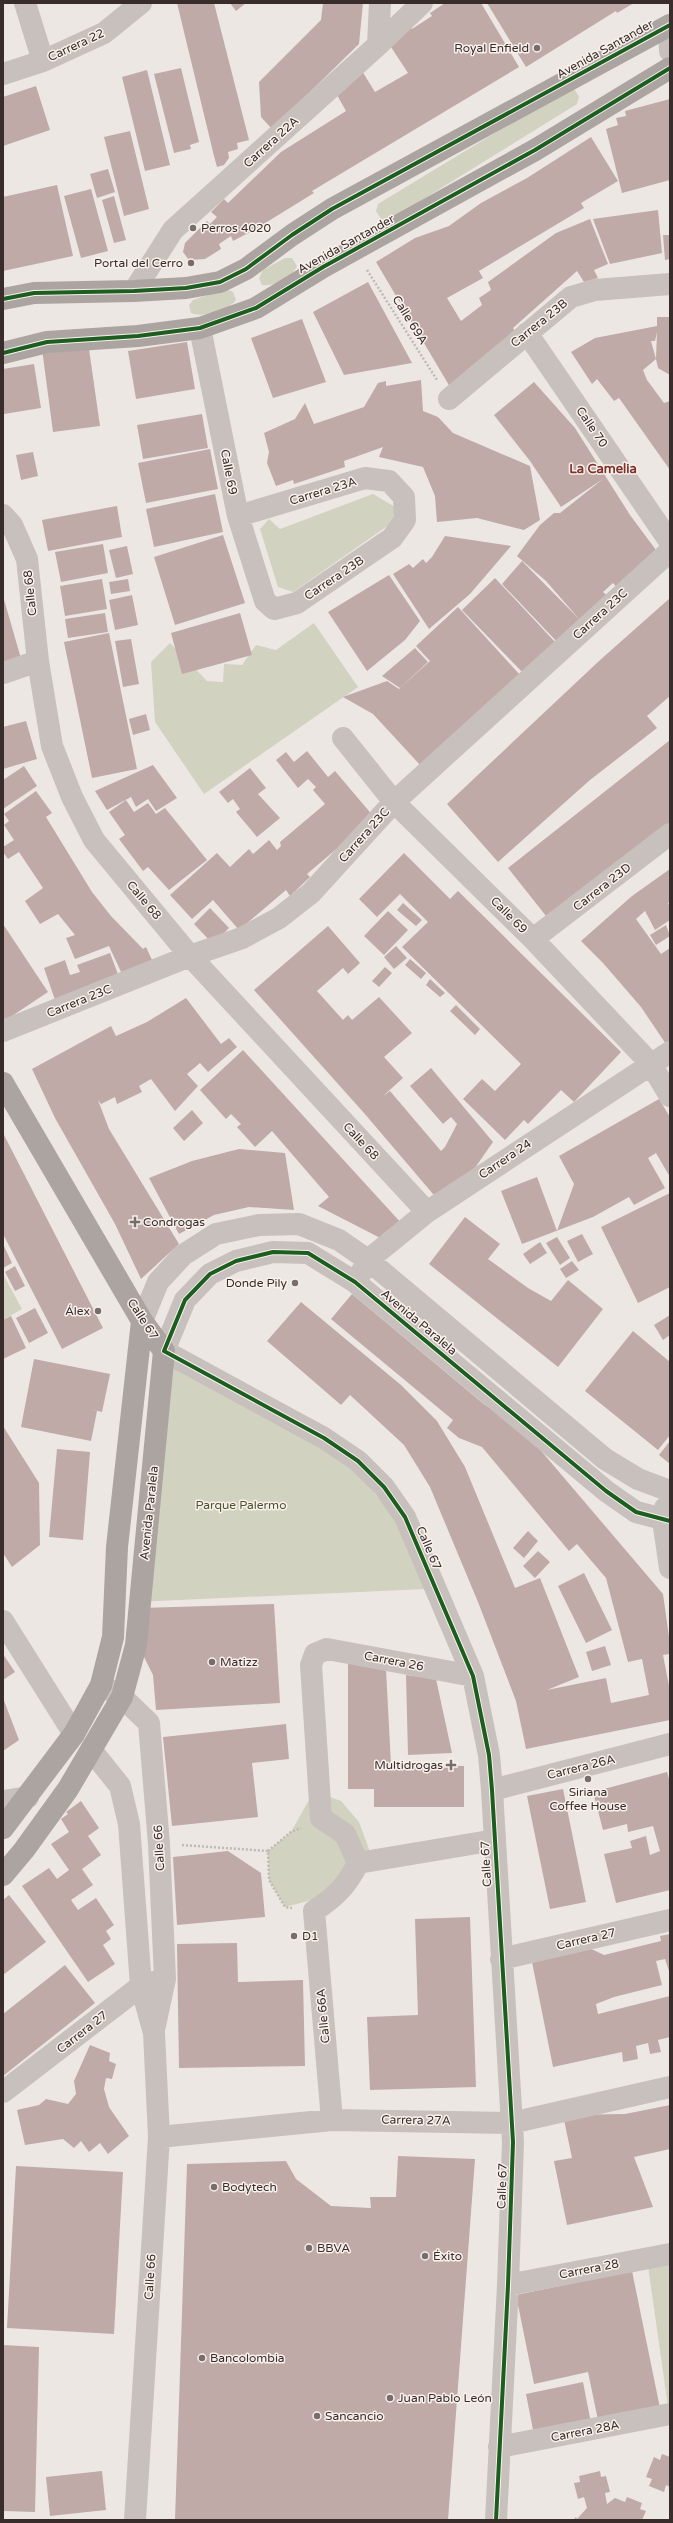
<svg xmlns="http://www.w3.org/2000/svg" width="673" height="2523" font-family="'Varela Round',sans-serif">
<style>
.green{fill:#d1d2bf}
.building{fill:#bfaaa7;fill-rule:evenodd}
.lines{fill:none;stroke-linecap:round;stroke-linejoin:round}
.path{stroke:#c0b8b5;stroke-width:2.5;stroke-dasharray:2 2;stroke-linecap:butt}
.minor{stroke:#c7c0bc;stroke-width:22}
.major{stroke:#aca4a1;stroke-width:22}
.cycleway-casing{stroke:#f9f1ec;stroke-width:6}
.cycleway{stroke:#1b5e20;stroke-width:4}
.poi-dot{fill:#776e6c;stroke:#f9f1ec;stroke-width:1.5}
.labels{text-anchor:middle;dominant-baseline:central;stroke-width:3;stroke-linejoin:round;paint-order:stroke}
.street-label{font-size:12px;fill:#382d2b;stroke:#f9f1ec}
.poi-label{font-size:12px;fill:#382d2b;stroke:#f9f1ec;text-anchor:start}
.park-label{font-size:12px;fill:#4d5430;stroke:#f9f1ec}
.neighbourhood-label{font-size:13px;font-weight:bold;fill:#81312a;stroke:#f9f1ec}
</style>
<rect width="100%" height="100%" fill="#ede7e4"/>
<path class="green" d="M567,89L575,90L579,97L577,104L388,221L381,219L376,211L378,204Z
M285,258H292L297,266C292,277 275,287 262,285L259,278L263,270Z
M226,289L233,292L236,300C228,311 203,318 191,313L189,305L193,300Z
M373,494L395,507L393,522L293,592L278,587L260,529L269,519L280,529Z
M314,623L358,687L204,794L155,722L151,662L170,643L207,681L223,682L224,664L242,665L256,645L276,650Z
M3,1274L22,1309L3,1320Z
M164,1351L347,1462L402,1525L426,1589L135,1602Z
M314,1791L341,1801L359,1822L369,1849L359,1875L323,1897L285,1907L269,1880L268,1851L291,1832Z
M670,2261V2421L648,2266Z"/>
<path class="building" d="M177,3H214L249,140L237,143L238,149L228,152L229,158L224,165L217,167L214,156Z
M230,3H246L236,11Z
M323,3H363L359,44L272,129L261,117L259,82L321,20Z
M445,3H481L519,67L312,191L314,193L254,230L233,241L231,236L219,244L221,249L205,259L189,260L183,252L185,243L207,221L210,224L217,217L211,212L224,199L228,203L281,152L346,111L337,95L362,71L375,92L408,73L389,44L409,25L412,29L432,16L430,13Z
M487,3H634L617,13L616,11L526,67Z
M181,68L199,142L190,145L191,149L174,153L154,74Z
M147,70L170,165L145,171L122,77Z
M36,86L50,130L3,146V97Z
M670,99V180L622,193L606,129L618,125L616,118L626,116L625,111Z
M130,131L149,209L124,216L104,137Z
M591,137L618,181L581,203L584,208L479,271L483,278L447,298L461,321L482,305L479,298L491,290L488,282L556,233L590,219L608,264L594,270L598,278L584,282L577,271L513,328L517,334L453,392L376,262L415,238L449,226L481,203L527,178Z
M108,169L115,192L97,198L90,174Z
M57,185L73,256L3,271V197Z
M91,189L108,251L81,258L64,196Z
M114,196L126,240L114,243L102,200Z
M658,210L662,253L610,264L593,219Z
M663,235H670V259L665,260Z
M368,282L412,363L344,375L313,312Z
M657,317H670V375L658,368L656,359L643,370L647,380L664,403L670,401V470L619,398L614,401L597,379L592,384L571,352L595,338L657,326ZM657,332L656,359L651,341H655Z
M302,319L326,382L273,398L251,338Z
M88,342L100,426L53,432L42,349Z
M187,342L195,389L136,399L128,351Z
M34,364L41,408L4,414L3,369Z
M421,380L423,411L438,417L453,433L530,466L540,520L524,530L477,518L437,522L435,496L423,467L379,457L383,447L344,461L345,467L294,484L293,480L276,486L267,463L269,452L264,433L295,419L305,403L314,424L364,407L378,383L386,381V386Z
M534,382L575,428L630,515L656,550L620,591L613,583L603,592L611,599L560,645L502,584L522,561L580,620L546,581L517,556L540,525L554,513H560L603,479L561,507L530,461L494,415Z
M202,414L208,448L143,459L137,425Z
M210,449L218,489L146,503L138,463Z
M33,452L38,476L21,480L16,455Z
M215,494L223,532L154,547L146,509Z
M117,506L122,537L48,551L42,520Z
M223,535L245,603L175,625L154,557Z
M445,536L511,546L470,594L429,629L393,574L409,564L413,568L423,559L426,563L432,557Z
M103,544L108,573L61,582L55,552Z
M127,546L133,574L116,578L109,550Z
M389,575L420,621L405,640L367,671L328,612Z
M495,578L555,642L527,677L462,610Z
M102,579L107,609L65,616L60,586Z
M128,579L130,591L111,594L109,582Z
M132,595L138,625L115,630L109,600Z
M3,596L22,662L3,667Z
M670,598V696L647,716L657,728L590,780L498,862L447,804L599,661Z
M458,607L520,675L421,766L373,714L343,697L387,681L399,689L430,661L416,646Z
M105,613L108,632L68,638L65,619Z
M240,613L252,655L182,674L171,633Z
M109,633L137,769L92,778L64,642Z
M131,639L139,684L123,687L115,641Z
M415,648L428,662L400,688L382,676Z
M146,714L150,730L133,735L129,719Z
M26,721L37,759L3,769V727Z
M670,740V831L550,921L508,868Z
M307,751L328,777L335,771L374,817L307,874L310,877L290,896L286,890L239,930L213,900L192,919L170,895L198,870L217,853L230,867L249,849L253,854L269,840L277,850L281,846L280,842L325,804L313,790L316,787L308,779L298,788L276,760L286,752L294,762Z
M153,765L177,798L156,811L148,799L136,807L131,797L107,810L95,791Z
M24,766L37,786L3,809V780Z
M250,768L266,788L258,794L280,818L257,837L236,812L240,809L233,799L228,803L219,792Z
M36,791L52,813L46,817L92,892L111,916L143,949L146,947L152,960L122,974L109,946L75,959L66,938L75,935L58,914L40,924L25,901L43,888L19,852L8,859L3,852V847L14,840L4,825L9,821L4,814Z
M126,800L134,812L148,803L156,814L165,808L207,860L169,890L148,867L143,871L119,839L125,835L109,812Z
M404,853L450,899L458,891L621,1052L574,1102L561,1090L528,1124L524,1120L505,1140L463,1099L482,1079L495,1091L521,1064L402,947L428,922L400,894L377,917L359,899Z
M670,869V902L668,903L670,907V920L655,930L645,911L636,919L661,954L670,948V1050L641,1007L603,963L581,941L632,896Z
M403,903L422,920L416,926L397,910Z
M210,908L229,928L213,944L194,924Z
M388,911L408,930L384,955L364,936Z
M3,924L48,992L3,1022Z
M666,925L670,936L656,945L650,935Z
M328,926L360,963L348,974L343,968L317,991L343,1020L348,1015L352,1020L379,997L412,1033L384,1057L403,1078L382,1097L390,1091L441,1151L445,1147L457,1124L451,1117L443,1124L410,1086L431,1068L493,1142L470,1175L439,1201L364,1113L254,990Z
M396,946L407,958L394,969L384,957Z
M110,953L119,977L55,1000L44,968L65,960L70,975L80,972L77,965Z
M410,959L426,973L421,979L405,965Z
M385,967L392,973L379,987L372,981Z
M430,979L445,993L440,997L426,985Z
M186,998L221,1044L229,1038L237,1047L208,1072L200,1063L187,1074L198,1086L175,1111L151,1079L139,1086L142,1092L117,1104L115,1097L101,1104L98,1100L109,1129L179,1244L141,1279L115,1224L55,1118L32,1069L111,1026L116,1036L147,1022Z
M456,1005L480,1029L475,1035L450,1011Z
M243,1050L403,1225L388,1242L318,1206L329,1197L272,1131L255,1147L237,1127L241,1124L231,1114L226,1119L200,1090Z
M659,1099L670,1117V1177L656,1153L648,1158L665,1188L634,1205L629,1197L593,1217L522,1244L501,1191L537,1177L557,1231L574,1184L559,1156Z
M192,1110L203,1123L184,1141L173,1128Z
M3,1133L103,1328L62,1349L3,1234Z
M239,1149L285,1153L294,1210L249,1207L214,1215L179,1234L149,1178L192,1161Z
M670,1193V1287L638,1303L601,1227Z
M465,1217L500,1244L488,1259L528,1288L551,1301L568,1280L603,1309L558,1367L429,1264Z
M582,1234L593,1254L578,1262L567,1241Z
M557,1237L570,1258L560,1265L546,1243Z
M540,1242L547,1253L530,1264L523,1254Z
M3,1244L12,1263L3,1268Z
M572,1261L579,1270L566,1278L560,1269Z
M15,1266L25,1286L15,1291L5,1272Z
M352,1294L485,1405L514,1419L663,1594L670,1644V1654L663,1655L670,1691V1720L526,1749L516,1701L478,1602L430,1487L404,1445L350,1395L341,1405L267,1341L301,1302L401,1385L437,1421L465,1467L515,1588L540,1578L579,1677L547,1690L606,1678L611,1703L649,1695L642,1659L628,1662L606,1578L577,1544L569,1551L482,1447L459,1438L447,1428L453,1420L331,1319Z
M35,1308L48,1333L29,1343L16,1318Z
M670,1315V1335L663,1340L654,1325Z
M11,1316L26,1348L3,1359V1320Z
M633,1331L670,1362V1435L658,1450L585,1391Z
M34,1359L110,1374L102,1412L90,1409L97,1411L91,1441L21,1427Z
M3,1426L39,1483L40,1545L12,1567L3,1553Z
M670,1441V1464L659,1455Z
M57,1449L90,1452L83,1540L49,1537Z
M528,1531L538,1541L524,1558L513,1548Z
M538,1551L550,1562L535,1578L523,1566Z
M584,1573L612,1630L586,1643L558,1586Z
M274,1604L280,1703L156,1710L153,1675L140,1649L141,1608Z
M605,1646L611,1665L592,1671L586,1652Z
M3,1654L15,1672L3,1680Z
M348,1659L386,1669L391,1765L464,1766V1807H374V1789H348Z
M406,1675L436,1679L452,1753L408,1755Z
M3,1698L19,1740L3,1751Z
M286,1724L289,1759L252,1763L258,1817L172,1826L163,1737Z
M667,1772L670,1782V1890L616,1903L604,1854L632,1848L630,1841L646,1836L650,1855L660,1851L653,1826L628,1832L627,1824L603,1830L593,1792Z
M563,1789L586,1902L550,1909L527,1796Z
M81,1801L99,1828L88,1836L101,1855L82,1869L93,1885L71,1900L78,1910L96,1898L114,1925L106,1931L111,1939L103,1945L115,1964L88,1982L22,1886L49,1868L57,1879L69,1870L51,1844L69,1832L61,1819L68,1814L66,1812Z
M228,1851L261,1873L265,1917L177,1925L173,1857Z
M9,1895L46,1942L3,1975V1900Z
M470,1917L476,2087L370,2090L367,2017L418,2015L415,1919Z
M670,1934V1974L665,1959L656,1961L662,1985L614,1997L596,2004L598,2014L670,1996V2037L658,2040L661,2052L650,2054L648,2043L636,2046L638,2059L623,2062L622,2052L553,2067L531,1957L585,1946L604,1955L661,1941L660,1936Z
M237,1943L238,1982L303,1980L305,2066L179,2068L177,1944Z
M65,1965L95,2003L3,2076V2014Z
M90,2045L110,2053L109,2061L116,2064L112,2079L106,2078L104,2089L109,2107L129,2136L108,2154L100,2143L89,2152L81,2141L74,2148L63,2139L25,2145L17,2110L39,2105L46,2099L68,2104L76,2094L74,2081Z
M670,2105V2149L634,2157L653,2207L567,2225L554,2161L572,2158L563,2115L625,2114Z
M398,2156L475,2159L448,2520H175L187,2164L286,2161L296,2179L331,2206L371,2208L370,2197H396Z
M16,2166L123,2172L114,2334L7,2328Z
M632,2271L661,2413L599,2425L588,2372L534,2384L516,2295Z
M3,2345L39,2347L35,2512L3,2511Z
M583,2382L591,2423L534,2435L526,2394Z
M662,2454L670,2457V2487L666,2485L664,2492L649,2486L652,2479L646,2477L654,2457L660,2460Z
M102,2471L106,2510L50,2516L46,2477Z
M600,2471L601,2477L606,2476L610,2492L605,2493L607,2504L615,2498L625,2502L627,2497L642,2503L640,2509L646,2511L642,2520H573L576,2517L577,2519L587,2508L584,2497L578,2499L574,2483L580,2482L579,2476Z"/>
<g class="lines">
<path class="path" d="M367,270L437,380
M182,1845L268,1851L269,1880L285,1907L292,1908
M268,1851L291,1832L301,1828"/>
<path class="minor" d="M25,3L43,61
M669,26L670,51
M378,45L380,3
M3,74L43,61L104,33L141,3
M134,291L173,230L378,45L422,3
M200,328L238,516L265,601L274,609L297,603L392,538L405,520L404,497L389,481L365,478L238,516
M527,333L670,542
M449,399L571,297L595,290L670,284
M3,515L12,525L27,559L38,661L52,746L72,797L94,840L190,956L427,1212
M3,673L38,661
M343,738L394,802L533,939L650,1063L670,1096
M533,939L670,834
M3,1031L190,956L242,938L279,918L311,893L394,802L670,551
M361,1273L368,1260L427,1212L670,1052
M142,1321L158,1282L183,1255L216,1234L259,1225L299,1224L339,1240L368,1260L605,1459L638,1479L670,1491
M665,1508L663,1520L670,1568
M3,1621L74,1734
M101,1685L122,1697L149,1723L159,1844L165,1979L154,2030
M91,1750L120,1786L129,1824L141,1986L154,2033L159,2137L135,2520
M492,1790L670,1744
M3,1801L28,1797
M358,1863L495,1840
M501,1959L670,1920
M3,2092L141,1986L153,1982
M332,2120L314,1911C334,1898 347,1886 358,1863L345,1834L321,1818L311,1665L315,1654L327,1649L473,1676
M159,2137L332,2120L511,2123L670,2087
M508,2285L670,2254
M499,2447L670,2414
M496,2520L508,2285L513,2142L492,1790L489,1755L473,1676L405,1517L384,1487L358,1461L324,1438L164,1351L185,1300L210,1274L236,1261L273,1252L308,1253L355,1282L606,1491L636,1512L670,1521"/>
<path class="major" d="M3,299L34,293L134,291L186,288L220,282L246,269L292,235L332,209L670,25
M3,353L47,342L138,336L200,328L256,308L323,267L535,150L670,68
M3,1083L142,1321L164,1351L136,1645L122,1697L68,1789L24,1850L3,1875
M3,1828L74,1734L101,1685L113,1637L117,1547L142,1321"/>
<defs>
<path id="cycleway" d="M3,299L34,293L134,291L186,288L220,282L246,269L292,235L332,209L670,25
M3,353L47,342L138,336L200,328L256,308L323,267L535,150L670,68
M496,2520L508,2285L513,2142L492,1790L489,1755L473,1676L405,1517L384,1487L358,1461L324,1438L164,1351L185,1300L210,1274L236,1261L273,1252L308,1253L355,1282L606,1491L636,1512L670,1521"/>
</defs>
<use href="#cycleway" class="cycleway-casing"/>
<use href="#cycleway" class="cycleway"/>
</g>
<g class="poi-dot">
<circle cx="537" cy="48" r="4"/>
<circle cx="193" cy="228" r="4"/>
<circle cx="191" cy="263" r="4"/>
<path d="M133 1216h4v4h4v4h-4v4h-4v-4h-4v-4h4z"/>
<circle cx="295" cy="1283" r="4"/>
<circle cx="98" cy="1311" r="4"/>
<circle cx="212" cy="1662" r="4"/>
<path d="M449 1759h4v4h4v4h-4v4h-4v-4h-4v-4h4z"/>
<circle cx="588" cy="1779" r="4"/>
<circle cx="294" cy="1936" r="4"/>
<circle cx="214" cy="2187" r="4"/>
<circle cx="309" cy="2248" r="4"/>
<circle cx="425" cy="2256" r="4"/>
<circle cx="202" cy="2358" r="4"/>
<circle cx="390" cy="2398" r="4"/>
<circle cx="317" cy="2416" r="4"/>
</g>
<g class="labels">
<g class="street-label">
<text transform="translate(76 45) rotate(-25)">Carrera 22</text>
<text transform="translate(605 49) rotate(-29)">Avenida Santander</text>
<text transform="translate(271 142) rotate(-42)">Carrera 22A</text>
<text transform="translate(346 244) rotate(-29)">Avenida Santander</text>
<text transform="translate(410 320) rotate(58)">Calle 69A</text>
<text transform="translate(539 323) rotate(-39)">Carrera 23B</text>
<text transform="translate(592 427) rotate(56)">Calle 70</text>
<text transform="translate(229 472) rotate(79)">Calle 69</text>
<text transform="translate(323 491) rotate(-17)">Carrera 23A</text>
<text transform="translate(334 578) rotate(-34)">Carrera 23B</text>
<text transform="translate(30 593) rotate(-96)">Calle 68</text>
<text transform="translate(600 614) rotate(-42)">Carrera 23C</text>
<text transform="translate(364 835) rotate(-48)">Carrera 23C</text>
<text transform="translate(602 887) rotate(-38)">Carrera 23D</text>
<text transform="translate(144 900) rotate(50)">Calle 68</text>
<text transform="translate(509 915) rotate(45)">Calle 69</text>
<text transform="translate(79 1001) rotate(-22)">Carrera 23C</text>
<text transform="translate(361 1141) rotate(47)">Calle 68</text>
<text transform="translate(505 1159) rotate(-34)">Carrera 24</text>
<text transform="translate(143 1319) rotate(57)">Calle 67</text>
<text transform="translate(419 1322) rotate(40)">Avenida Paralela</text>
<text transform="translate(149 1513) rotate(-84)">Avenida Paralela</text>
<text transform="translate(429 1548) rotate(67)">Calle 67</text>
<text transform="translate(394 1661) rotate(11)">Carrera 26</text>
<text transform="translate(581 1767) rotate(-14)">Carrera 26A</text>
<text transform="translate(159 1848) rotate(-93)">Calle 66</text>
<text transform="translate(486 1864) rotate(-93)">Calle 67</text>
<text transform="translate(586 1939) rotate(-13)">Carrera 27</text>
<text transform="translate(323 2016) rotate(-95)">Calle 66A</text>
<text transform="translate(82 2032) rotate(-38)">Carrera 27</text>
<text transform="translate(416 2120) rotate(1)">Carrera 27A</text>
<text transform="translate(502 2186) rotate(-88)">Calle 67</text>
<text transform="translate(589 2269) rotate(-11)">Carrera 28</text>
<text transform="translate(150 2277) rotate(-86)">Calle 66</text>
<text transform="translate(585 2431) rotate(-11)">Carrera 28A</text>
</g>
<g class="poi-label">
<text x="529" y="48" text-anchor="end">Royal Enfield</text>
<text x="201" y="228">Perros 4020</text>
<text x="183" y="263" text-anchor="end">Portal del Cerro</text>
<text x="143" y="1222">Condrogas</text>
<text x="287" y="1283" text-anchor="end">Donde Pily</text>
<text x="90" y="1311" text-anchor="end">Álex</text>
<text x="220" y="1662">Matizz</text>
<text x="443" y="1765" text-anchor="end">Multidrogas</text>
<text x="588" y="1792" text-anchor="middle">Siriana<tspan x="588" dy="14">Coffee House</tspan></text>
<text x="302" y="1936">D1</text>
<text x="222" y="2187">Bodytech</text>
<text x="317" y="2248">BBVA</text>
<text x="433" y="2256">Éxito</text>
<text x="210" y="2358">Bancolombia</text>
<text x="398" y="2398">Juan Pablo León</text>
<text x="325" y="2416">Sancancio</text>
</g>
<g class="park-label">
<text x="241" y="1505">Parque Palermo</text>
</g>
<g class="neighbourhood-label">
<text x="603" y="469">La Camelia</text>
</g>
</g>
<rect width="673" height="2523" fill="none" stroke="#382d2b" stroke-width="8"/>
</svg>
